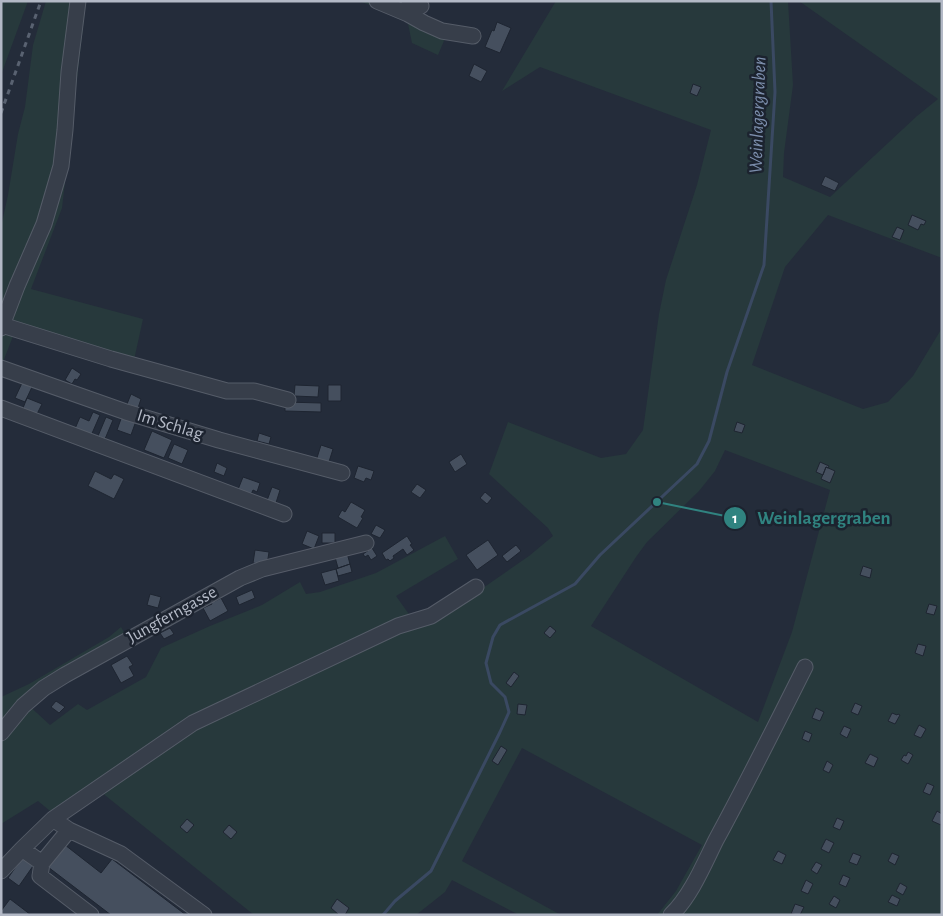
<svg xmlns="http://www.w3.org/2000/svg" width="943" height="916" font-family="'Alegreya Sans',sans-serif">
<style>
.green{fill:#27393c;fill-rule:evenodd}
.lines{fill:none;stroke-linecap:round;stroke-linejoin:round}
.stream{stroke:#3a4962;stroke-width:3}
.building{fill:#454f5e;stroke:#1e2531}
.minor-casing{stroke:#555c68;stroke-width:17}
.minor{stroke:#373e4a;stroke-width:15}
.rail{stroke:#596271;stroke-width:3;stroke-dasharray:5 5;stroke-linecap:butt}
.labels{text-anchor:middle;dominant-baseline:central;stroke-width:5;stroke-linejoin:round;paint-order:stroke}
.street-label{font-size:18px;fill:#b3b9c6;stroke:#1c232f}
.water-label{font-size:19px;font-style:italic;fill:#7c8eac;stroke:#1c232f}
.leader{fill:none;stroke:#308380;stroke-width:2}
.callout-dot{fill:#308380;stroke:#1c232f;stroke-width:2}
.mark-label{font-size:15px;text-anchor:middle;font-weight:bold;fill:#fff}
.callout-label{font-size:19px;text-anchor:middle;font-weight:bold;fill:#308380;stroke:#1c232f;stroke-width:5;stroke-linejoin:round;paint-order:stroke}
</style>
<rect width="100%" height="100%" fill="#242c3a"/>
<path class="green" d="M1,1H28L1,75Z
M46,1H86L62,208L31,289L143,319L134,360L17,326L1,367V227L8,195L18,134L25,107L33,45Z
M359,1H391L424,14L423,19L449,29L438,55L412,43L407,19Z
M556,1H788L793,85L784,153L783,177L830,197L917,116L938,99L799,1H942V258L828,215L785,267L752,365L863,409L888,402L913,376L942,328V915H657L676,891L702,845L522,748L462,861L561,915H519L452,880L445,892L416,915H254L101,792L61,820L38,801L1,824V697L29,684L109,637L121,627L128,639L25,702L50,725L78,704L87,710L146,677L161,648L210,626L262,605L300,582L306,594L320,592L376,573L445,536L458,559L396,596L416,624L457,606L529,556L553,536L548,528L489,474L508,422L601,458L626,454L643,430L659,314L666,280L697,185L711,130L540,67L502,91ZM725,450L830,490L792,632L758,722L591,626L636,557L647,542L699,491L715,471Z"/>
<g class="lines">
<path class="stream" d="M383,915L395,901L431,871L500,732L509,712L505,697L491,683L486,663L493,637L500,625L575,584L600,555L697,464L709,441L727,372L764,265L775,92L771,1"/>
</g>
<path class="building" d="M497,22L511,28L500,53L485,47L492,30L494,31Z
M474,64L487,71L481,82L469,76Z
M693,84L701,87L697,96L690,93Z
M825,176L839,183L835,191L821,185Z
M912,215L926,221L924,225L921,224L918,230L908,225Z
M897,227L904,230L900,240L892,237Z
M72,368L81,374L77,380L75,379L72,384L65,380Z
M22,383L32,387L25,402L15,398Z
M295,385L319,386L318,397L294,396Z
M328,385H341V401H328Z
M131,394L141,399L138,408L127,404Z
M27,398L42,404L37,414L23,408Z
M285,402L321,403V412L285,411Z
M93,412L100,415L90,438L74,431L80,417L89,421Z
M122,416L136,421L131,435L117,430Z
M106,417L113,420L105,439L98,436Z
M737,422L745,425L742,433L734,431Z
M152,431L172,440L164,458L144,450Z
M259,433L271,437L269,444L257,441Z
M174,444L188,450L182,464L168,458Z
M321,445L333,449L328,465L316,461Z
M461,454L467,464L455,472L449,462Z
M820,462L829,466L828,468L826,467L823,475L816,472Z
M217,463L227,468L224,476L214,472Z
M358,466L374,471L371,480L366,478L364,482L354,478Z
M826,467L835,471L830,483L821,479Z
M95,471L111,479L114,474L124,479L114,499L88,486Z
M243,477L260,483L257,492L253,490L250,497L237,492Z
M417,484L426,490L420,498L411,492Z
M272,487L280,490L275,506L266,503Z
M485,492L492,498L487,504L480,498Z
M351,502L365,510L361,517L363,518L357,528L338,517L342,510L345,512Z
M376,525L385,530L380,538L371,534Z
M307,531L319,536L314,549L302,544Z
M322,533H335V543H322Z
M407,536L412,544L410,545L414,550L407,555L403,549L393,556L394,558L390,561L388,559L386,560L382,553Z
M488,540L498,555L477,570L466,555Z
M516,545L521,551L507,562L502,556Z
M372,548L377,556L371,560L368,555L365,557L363,554Z
M255,550L269,552L267,565L253,563Z
M347,553L350,564L338,568L335,557Z
M350,564L352,572L338,576L336,569Z
M863,566L872,569L870,578L860,575Z
M336,569L339,581L325,585L321,573Z
M252,590L255,598L239,605L236,597Z
M150,594L161,597L158,608L147,605Z
M214,598L215,601L221,598L228,611L210,621L203,608L212,604L210,600Z
M929,604L937,606L934,615L926,613Z
M550,626L556,631L550,638L544,633Z
M170,628L174,634L164,639L160,633Z
M918,644L926,646L923,656L915,653Z
M127,656L133,665L129,667L134,676L121,683L111,665Z
M514,672L519,676L511,687L506,683Z
M56,701L65,707L59,713L51,707Z
M855,703L862,706L858,715L851,712Z
M518,704L527,705L525,715L517,714Z
M816,708L824,712L820,721L812,718Z
M892,713L897,715L898,714L900,715L895,724L888,721Z
M919,725L926,729L921,738L914,735Z
M844,726L851,729L847,738L840,734Z
M805,731L812,734L809,742L802,739Z
M501,746L507,750L498,765L492,761Z
M908,752L913,755L908,764L901,760L904,755L906,756Z
M870,754L878,758L874,767L865,763Z
M827,761L833,765L829,773L823,770Z
M927,783L934,786L930,795L923,792Z
M937,811L942,814L941,825L932,821Z
M837,818L844,821L840,830L833,827Z
M187,819L194,825L187,833L180,827Z
M229,825L237,832L231,839L223,832Z
M826,839L834,843L829,853L821,849Z
M65,845L101,873L112,859L186,915H111L48,867Z
M778,851L786,855L782,864L773,860Z
M853,853L861,856L857,865L849,862Z
M892,853L899,856L895,865L888,861Z
M22,858L33,866L19,886L8,878Z
M816,862L822,865L817,874L811,870Z
M843,875L850,878L846,887L839,884Z
M806,880L813,884L808,894L801,891Z
M900,883L907,887L903,895L896,891Z
M892,895L900,899L897,906L888,902Z
M834,896L840,900L836,908L829,904Z
M10,899L31,915H1V911Z
M337,899L349,908L345,915H339L331,908Z
M795,904L804,907L800,915L791,914Z"/>
<g class="lines">
<defs>
<path id="minor" d="M377,1L408,14L424,23L442,31L473,36
M409,1L421,6
M2,325L111,359L227,391H254L288,400
M1,328L17,286L44,224L61,166L65,130L69,72L78,1
M1,368L126,412L219,440L342,473
M1,408L284,514
M1,733L23,706L44,688L65,675L240,578L262,569L366,543
M53,819L69,830L121,854L204,915
M22,849L42,863L69,830
M42,863L40,876L91,915
M1,871L22,849L53,819L193,723L398,626L431,616L476,587
M671,915C691,896 704,864 716,840C747,783 776,725 805,667"/>
</defs>
<use href="#minor" class="minor-casing"/>
<use href="#minor" class="minor"/>
<path class="rail" d="M1,113L41,1"/>
</g>
<g class="labels">
<g class="street-label">
<text transform="translate(170 425) rotate(17)">Im Schlag</text>
<text transform="translate(172 615) rotate(-29)">Jungferngasse</text>
</g>
<g class="water-label">
<text transform="translate(758 115) rotate(-88)">Weinlagergraben</text>
</g>
</g>
<path class="leader" d="M657 502L735 518"/>
<g class="callout-dot">
<circle cx="657" cy="502" r="5"/>
<circle cx="735" cy="518" r="12"/>
</g>
<g class="mark-label">
<text x="735" y="523">1</text>
</g>
<g class="callout-label">
<text x="824" y="524">Weinlagergraben</text>
</g>
<rect width="943" height="916" fill="none" stroke="#b3b9c6" stroke-width="5"/>
</svg>
